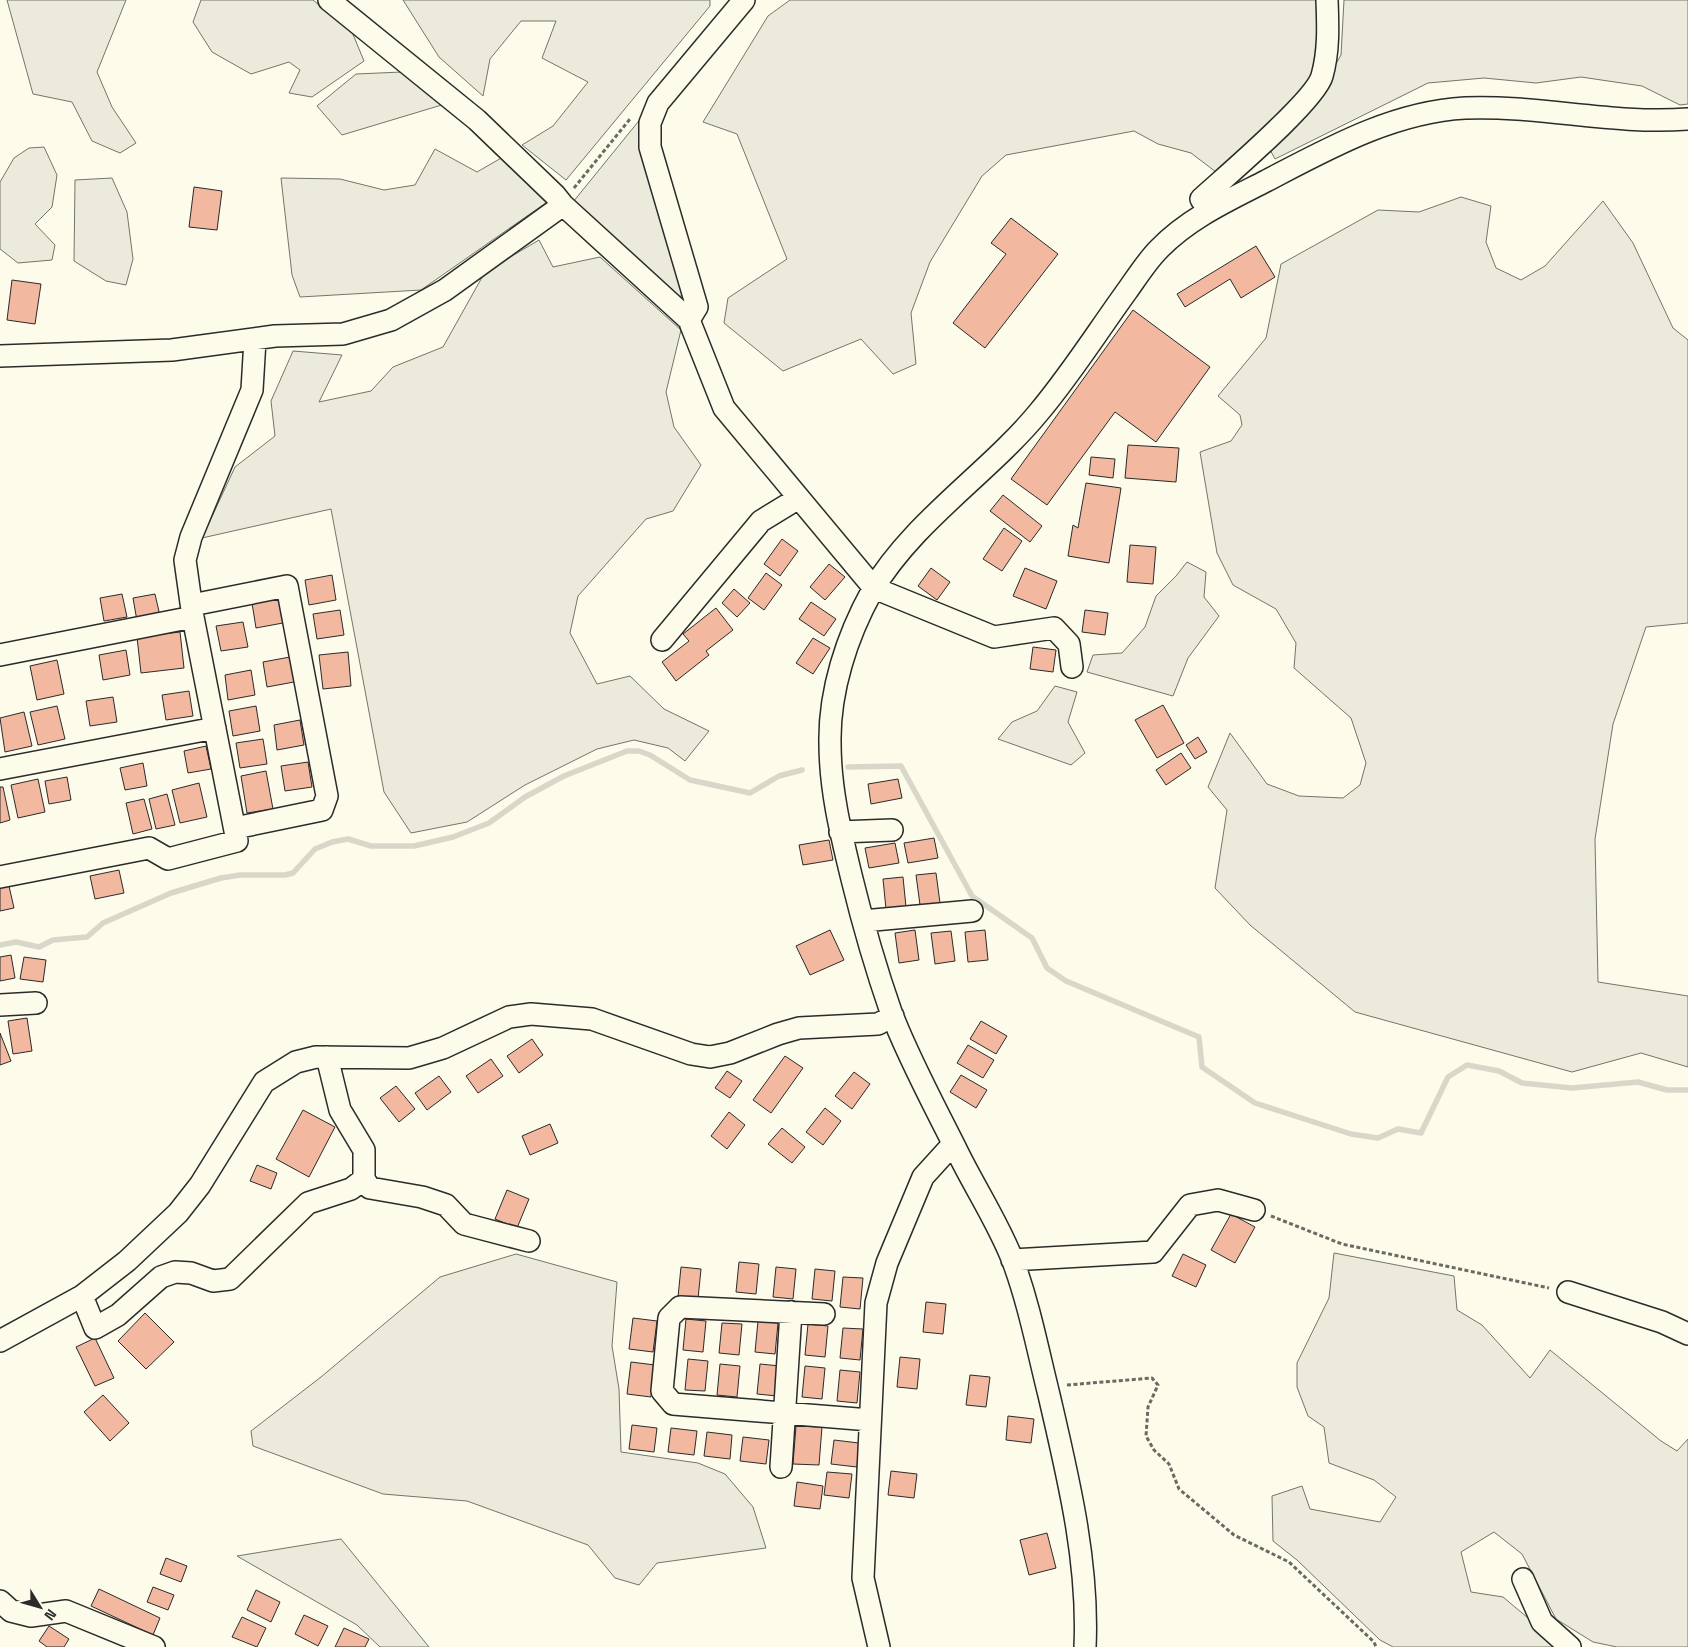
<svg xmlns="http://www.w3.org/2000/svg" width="1688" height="1647" font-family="'Space Grotesk',sans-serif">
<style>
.green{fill:#ecebdb;stroke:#74746e}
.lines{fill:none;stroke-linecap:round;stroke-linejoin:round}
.stream{stroke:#d8d7c9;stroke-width:5.5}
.building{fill:#f2b8a0;stroke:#2b2b2b}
.minor-casing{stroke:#2b2b2b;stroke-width:24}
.path{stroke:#6a6964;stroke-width:3;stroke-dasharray:4 2.5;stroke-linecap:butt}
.minor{stroke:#fdfbea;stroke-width:21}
</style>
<rect width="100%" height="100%" fill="#fdfbea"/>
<path class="green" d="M7,0H126L97,72L112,107L136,143L120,153L92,141L72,102L33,94Z
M201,0H313L352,32L364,61L312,97L289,93L300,70L289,62L251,74L212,52L193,22Z
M403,0H710V6L566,180L522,145L553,126L588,82L542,58L556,21H521L490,59L483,96L439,57Z
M790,0H1320V72L1297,103L1216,172L1191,153L1158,144L1134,131L1006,155L982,176L930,262L911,313L916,364L893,374L861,339L783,371L724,323L728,298L787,259L737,134L703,122L768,16Z
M1344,0H1688V104L1680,105L1642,86L1581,77L1536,83L1484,78L1428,83L1275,159L1268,146L1317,96L1341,55Z
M402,72L445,104L342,135L317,106L356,74Z
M642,117V157L686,290L678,299L573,202Z
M44,147L57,175L52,207L35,224L55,245L52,260L18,263L0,249V182L14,158L29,148Z
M435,149L477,172L503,157L550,200L421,290L300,297L292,275L281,178L340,179L384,190L415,185Z
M112,178L127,212L133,259L126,285L106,281L74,261L75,180Z
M1461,197L1491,206L1486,242L1496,268L1521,280L1545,266L1603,201L1633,243L1673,328L1688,340V623L1646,627L1613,724L1595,839L1598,982L1688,996V1067L1641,1053L1572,1072L1355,1012L1250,925L1215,888L1227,810L1208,787L1230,733L1267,784L1299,796L1343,798L1360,785L1366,763L1351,718L1294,668L1296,643L1276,609L1233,585L1217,553L1200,452L1231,441L1242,425L1240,415L1218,396L1266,338L1281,264L1378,210L1419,212Z
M539,240L553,267L600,257L681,330L666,392L674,427L701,465L673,511L646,519L578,596L570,633L597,684L630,676L664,709L709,731L685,761L668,748L634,740L597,749L525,785L467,822L411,833L384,792L331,509L202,538L235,467L275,436L271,401L293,351L342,355L319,402L371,391L393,367L443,347L485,272Z
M1187,562L1206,572L1204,597L1219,616L1188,658L1173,696L1087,672L1093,655L1122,653L1145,627L1156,596L1176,576Z
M1055,686L1077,692L1068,722L1085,753L1071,765L998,739L1012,722L1037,711Z
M1334,1253L1454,1276L1457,1310L1482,1325L1530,1378L1550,1350L1661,1441L1677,1451L1688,1439V1647H1617L1593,1642L1556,1619L1522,1554L1494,1532L1461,1552L1471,1592L1503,1597L1534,1623L1555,1647H1393L1380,1640L1297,1560L1273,1541L1272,1496L1302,1486L1310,1509L1380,1522L1396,1497L1374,1480L1329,1463L1324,1427L1308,1416L1297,1387V1363L1329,1298Z
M516,1254L617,1282L612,1346L619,1389L621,1452L698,1463L725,1474L753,1507L766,1548L657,1563L639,1585L615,1578L588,1545L467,1501L383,1494L253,1446L251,1431L321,1377L440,1277Z
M341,1539L429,1647H380L357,1625L237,1556Z"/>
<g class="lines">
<path class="stream" d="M848,767L901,766L972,896L1032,938L1047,968L1066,981L1199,1037L1202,1067L1255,1103L1351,1134L1378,1138L1398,1129L1421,1133L1448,1077L1467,1065L1499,1071L1522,1083L1572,1088L1638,1082L1667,1090H1688
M0,945L16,942L39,947L53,940L87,937L103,923L171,893L221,878L240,875H285L293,873L315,849L332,842L348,839L371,846H414L453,837L489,823L525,797L564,776L627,751H639L650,755L690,780L750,793L779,776L802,770"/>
</g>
<path class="building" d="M194,187L222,191L217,230L189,227Z
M1011,218L1058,254L985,348L953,323L1006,254L991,243Z
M1256,246L1275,277L1241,298L1230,279L1185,307L1177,294Z
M12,280L41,284L35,324L7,320Z
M1133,310L1210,367L1156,442L1115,412L1047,505L1011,479Z
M1128,445L1179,448L1176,482L1125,478Z
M1091,457L1115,459L1113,478L1089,475Z
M1086,483L1121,488L1109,563L1068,556L1073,525L1078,528Z
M1003,495L1042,526L1030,542L990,511Z
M1004,528L1022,541L1002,571L983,559Z
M782,539L798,551L780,576L764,564Z
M1130,545L1156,547L1153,584L1127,582Z
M829,564L845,577L825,600L810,587Z
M931,568L950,582L937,600L918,586Z
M1025,568L1057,581L1046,609L1013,596Z
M766,573L782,585L764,610L748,598Z
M332,575L336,600L309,605L305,580Z
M734,589L750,603L737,617L722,603Z
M122,594L127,617L104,621L100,598Z
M155,594L160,616L137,621L133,598Z
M279,598L283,623L256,628L252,603Z
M811,602L836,619L824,636L799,619Z
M716,608L733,630L706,651L709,655L676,681L662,662L689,641L683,634Z
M340,610L344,635L317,639L313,614Z
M1085,610L1108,613L1105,635L1082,632Z
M243,622L248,647L221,651L216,626Z
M180,632L184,668L141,673L137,637Z
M813,638L830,648L813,674L796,663Z
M1033,647L1056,650L1053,672L1030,669Z
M126,650L130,675L103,680L99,655Z
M348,652L351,686L323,689L319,655Z
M290,657L294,682L267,687L263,662Z
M57,660L64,694L37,700L30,666Z
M251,670L255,695L228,700L225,675Z
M189,691L193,716L166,720L162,695Z
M113,697L117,722L90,726L86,701Z
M1163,705L1184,743L1157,758L1135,720Z
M57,706L65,739L38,745L30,712Z
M256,706L260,731L233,736L229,711Z
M24,712L32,746L5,752L0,718Z
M300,720L304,745L277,750L274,725Z
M1198,737L1207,752L1195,759L1186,745Z
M263,739L267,764L240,768L236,743Z
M206,746L211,769L188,773L184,751Z
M1181,753L1191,768L1166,785L1156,770Z
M308,762L312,787L285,791L281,766Z
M143,763L147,786L125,790L120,768Z
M266,771L273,809L247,813L241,776Z
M67,777L71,800L49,804L45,781Z
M38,779L45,812L18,818L11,785Z
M898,779L902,798L871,804L868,784Z
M199,783L207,817L180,823L172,790Z
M0,787H3L10,820L0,823Z
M167,794L175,825L156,829L149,799Z
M144,799L152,829L133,834L126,803Z
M934,838L938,858L908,863L904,843Z
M829,840L833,860L803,865L799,845Z
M895,843L899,863L869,868L865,848Z
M119,870L124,893L95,899L90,876Z
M936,873L940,903L920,905L916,875Z
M903,877L906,907L886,909L883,879Z
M9,886L14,908L0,911V887Z
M830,930L844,960L810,975L796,946Z
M915,930L919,960L899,963L895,933Z
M985,930L988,960L968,962L965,932Z
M951,931L955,961L935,964L931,933Z
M11,955L15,978L0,981V957Z
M24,957L46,960L43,982L20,979Z
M27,1018L32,1051L13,1054L8,1021Z
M981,1021L1007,1036L996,1054L970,1039Z
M0,1033L11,1061L0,1065Z
M532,1039L543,1055L519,1073L507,1056Z
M968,1045L994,1060L983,1078L957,1063Z
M785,1056L803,1068L771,1113L753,1100Z
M491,1059L503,1076L478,1093L466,1076Z
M727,1071L742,1081L730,1098L715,1088Z
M854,1072L870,1084L852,1109L835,1096Z
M961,1075L987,1090L976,1108L950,1092Z
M439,1076L451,1092L427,1110L415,1093Z
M396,1086L415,1109L399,1122L380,1098Z
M825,1108L841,1121L823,1145L806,1132Z
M303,1110L335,1127L309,1177L276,1159Z
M729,1112L745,1125L727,1149L711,1136Z
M550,1124L558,1143L530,1155L522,1136Z
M782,1128L805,1147L792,1163L768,1144Z
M257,1165L277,1173L271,1189L250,1181Z
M507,1190L529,1199L517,1228L495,1219Z
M1231,1214L1255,1227L1235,1263L1211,1250Z
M1183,1254L1206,1265L1196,1287L1172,1276Z
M739,1262L759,1264L756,1294L736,1292Z
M681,1267L701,1269L698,1299L678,1297Z
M776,1267L796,1269L793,1299L773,1297Z
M815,1269L835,1271L832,1301L812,1299Z
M843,1277L863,1278L860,1309L840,1307Z
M926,1302L946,1304L943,1334L923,1332Z
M145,1313L174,1342L146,1369L118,1341Z
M633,1318L657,1321L653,1352L629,1349Z
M686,1319L706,1321L703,1352L683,1350Z
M758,1321L778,1323L775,1354L755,1352Z
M722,1323L742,1324L739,1355L719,1353Z
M808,1324L828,1326L825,1357L805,1355Z
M843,1328L863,1329L860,1360L840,1358Z
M95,1338L114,1378L95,1386L76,1347Z
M900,1357L920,1359L917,1389L897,1387Z
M688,1359L708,1361L705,1391L685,1390Z
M631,1362L655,1365L651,1397L627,1394Z
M720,1364L740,1366L737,1397L717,1395Z
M760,1364L780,1366L777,1396L757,1394Z
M805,1366L825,1368L822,1399L802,1397Z
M840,1370L860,1372L857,1403L837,1401Z
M970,1375L990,1377L986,1407L966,1405Z
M103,1395L129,1423L110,1441L84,1412Z
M1008,1416L1034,1419L1031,1443L1006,1440Z
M632,1425L657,1428L654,1452L629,1449Z
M796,1426L822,1427L819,1465L793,1464Z
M671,1428L697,1431L694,1455L668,1452Z
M707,1432L732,1435L730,1459L704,1456Z
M743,1437L769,1440L766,1464L740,1461Z
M834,1440L859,1443L857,1467L831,1464Z
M891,1471L917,1474L914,1498L888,1495Z
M827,1472L852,1474L849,1498L824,1495Z
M797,1482L823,1486L820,1509L794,1506Z
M1047,1533L1056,1568L1029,1575L1020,1540Z
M166,1558L187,1566L181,1582L160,1574Z
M153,1587L174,1595L168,1610L147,1602Z
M99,1589L160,1618L153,1635L91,1606Z
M256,1590L280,1602L271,1622L247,1610Z
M304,1615L328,1626L318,1646L295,1634Z
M242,1617L266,1628L257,1647L232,1637Z
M49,1626L69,1639L64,1647H47L39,1641Z
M344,1628L369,1639L365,1647H335Z"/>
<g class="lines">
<defs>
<path id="minor" d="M329,0L477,120L555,195L563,205L689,320L724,408L874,588L994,637L1054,628L1069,644L1072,667
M1209,211L1201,199C1225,177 1315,101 1322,76C1329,51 1328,26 1327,0
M689,320L697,307L650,147V123L658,103L744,0
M0,356L172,350L275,336L343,334L391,320L445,290L563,205
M192,605L287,586L327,796L322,810L235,828
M662,640L761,521L797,499
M0,655L193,617
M0,769L215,728
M840,832L892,830
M0,877L149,848L168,859L237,841L193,617L185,560L191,537L252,390L255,340
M863,921L972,911
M0,1005L36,1003
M327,1057L340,1110L364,1150V1179L370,1188L422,1197L446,1205L464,1224L529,1241
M1012,1260L1153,1252L1190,1205L1218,1200L1254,1210
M1568,1292L1662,1322L1688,1334
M82,1296L95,1328L118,1315L161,1277L175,1272L191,1273L213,1281L230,1279L308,1203L351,1189L364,1179
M824,1314L680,1307L669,1318L662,1391L673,1404L870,1420
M0,1341L82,1296L127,1261L178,1213L200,1185L264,1082L296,1062L316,1057L409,1058L443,1048L509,1017L531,1014L592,1019L691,1054L710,1057L730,1053L778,1034L799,1028L878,1024L893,1016
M781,1467L791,1312
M1523,1579L1542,1622L1570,1647
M0,1601L11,1611L31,1616L66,1611L154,1647
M879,1647L863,1578L876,1303L887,1263L923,1177L953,1144
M1085,1647C1089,1562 1068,1477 1049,1395C1038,1351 1029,1304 1013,1261C998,1222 973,1185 955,1147C934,1105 907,1055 891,1012C876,969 863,924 852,879C841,834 830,790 830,743C829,691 847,636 872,591C912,522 989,473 1039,412C1071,374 1098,331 1127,291C1137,277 1147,261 1159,249C1189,218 1229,200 1266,181C1329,148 1393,112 1465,108C1539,105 1614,125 1688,119"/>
</defs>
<use href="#minor" class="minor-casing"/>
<path class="path" d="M574,188L630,119
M1271,1216L1342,1244L1549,1288
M1067,1385L1152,1378L1158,1385L1148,1407L1146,1436L1154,1450L1169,1464L1179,1489L1234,1535L1289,1562L1374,1642L1376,1647"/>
<use href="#minor" class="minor"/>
</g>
<g transform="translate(40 1607) rotate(127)" stroke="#fdfbea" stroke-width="4" paint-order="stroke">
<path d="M0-4L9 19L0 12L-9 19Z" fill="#2b2b2b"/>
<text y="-8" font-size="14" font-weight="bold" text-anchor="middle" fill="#2b2b2b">N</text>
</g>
</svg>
